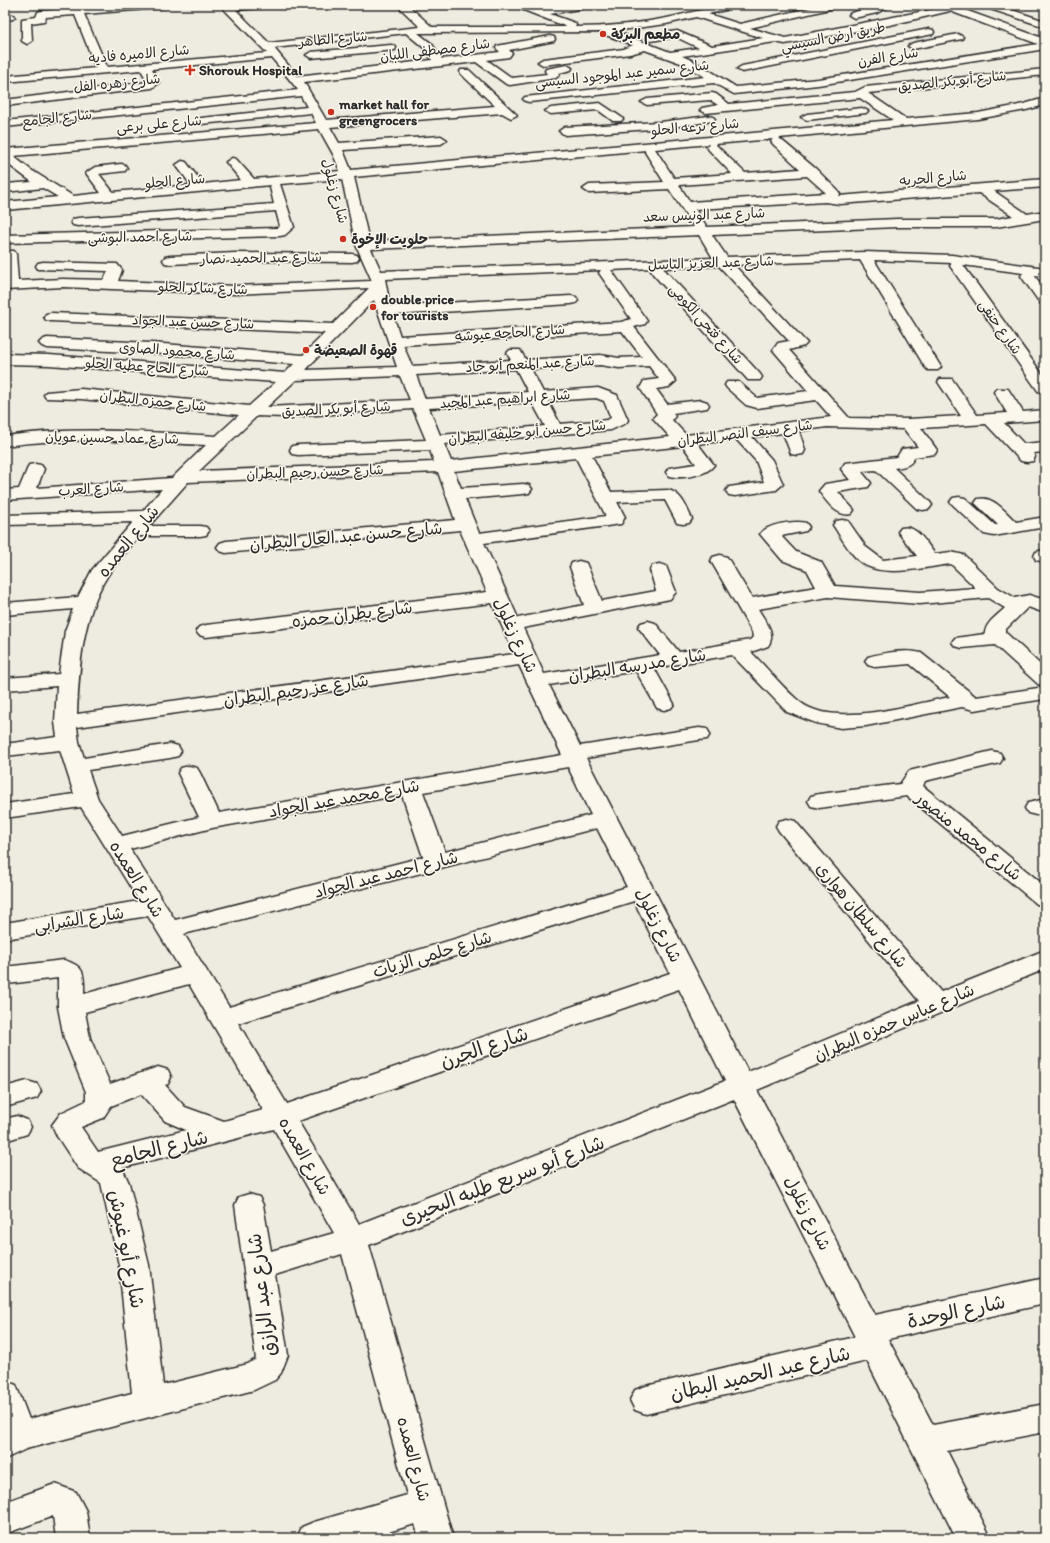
<svg xmlns="http://www.w3.org/2000/svg" width="1050" height="1543" font-family="Itim,'Playpen Sans Arabic',sans-serif">
<style>
.lines{fill:none;stroke-linecap:round;stroke-linejoin:round}
.minor-casing{stroke:#2b2b2b;stroke-width:3}
.minor{fill:#fbf7ec;fill-rule:evenodd}
.poi-dot{fill:#c8321e;stroke:#fbf7ec;stroke-width:1.5}
.labels{text-anchor:middle;dominant-baseline:central;stroke-width:3;stroke-linejoin:round;paint-order:stroke}
.far-poi-label{font-size:14px;font-weight:bold;fill:#2b2b2b;stroke:#fbf7ec;text-anchor:start}
.far-street-label{font-size:14px;fill:#2b2b2b;stroke:#fbf7ec}
.street-label{font-size:17px;fill:#2b2b2b;stroke:#fbf7ec}
.near-street-label{font-size:20px;fill:#2b2b2b;stroke:#fbf7ec}
</style>
<rect width="100%" height="100%" fill="#eeebe0"/>
<filter id="ink" filterUnits="userSpaceOnUse"><feTurbulence type="fractalNoise" baseFrequency=".025" numOctaves="2"/><feDisplacementMap in="SourceGraphic" scale="8" xChannelSelector="R" yChannelSelector="G"/><feConvolveMatrix kernelMatrix="1 2 1 2 8 2 1 2 1" color-interpolation-filters="sRGB"/></filter>
<g filter="url(#ink)">
<g class="lines">
<defs>
<path id="minor" d="M123,5H166L161,8L84,14L107,67L267,53L220,5H265L260,8L236,10L269,43L420,27L397,5H408L432,27H567L511,5H525L539,10L568,5H590L585,8L550,14L575,23L576,25L575,27C605,27 637,24 667,18C691,13 715,5 740,5L738,7L708,14L740,24L823,5H840L838,7L750,28L785,38L940,8L937,5H951L1045,39V49L818,85L734,94L714,83L529,102L525,101L523,99L525,97L705,77L686,65L645,50L630,54L543,65L538,62L543,59L624,49L633,45L603,34L602,32L418,33L432,44L442,59L500,52L496,48L497,46L550,36L554,37L555,39L554,41L509,50L512,53L509,57L487,60L512,78L547,74L545,71L546,69L567,65L572,68L571,70L559,73L560,74L556,78L510,85L506,84L476,62L304,82L326,120L495,106L461,74L460,72L461,70H469L517,115L511,118L502,113L330,127L339,143L441,136L447,140L441,144L343,150L351,170L893,120L860,98L706,113L700,110L702,108L718,105L710,100L647,105L641,102L647,99L712,93L716,94L729,104L855,92L865,87L1045,69V75L868,93L906,119L978,113L1024,104L1045,98V105L1026,110L978,119L779,138L816,169L838,191L840,194L839,196L1045,179V187L994,191L1027,214L1045,211V219L996,227H897L712,235L727,257L864,252L952,255L1045,268V276L1034,275L1045,290V304L1040,303L1021,276L1023,273L963,265L1045,378L1044,393L1038,391L950,266L952,263L874,260L941,367L938,370H928L925,367L860,260L734,265L804,340L807,343L804,346L789,350L849,418L909,419L961,416L938,382L940,379H952L977,415L1007,413L994,392L996,389H1008L1023,412L1045,410V420L1004,423L1024,444L1045,442V452L1033,453L1035,457L1033,461L1027,462L1021,461L986,424L921,428L937,450L935,454L914,457C912,466 902,467 894,468L929,501L932,505L929,509L923,510L917,509L876,470L861,471L871,483L868,487L838,492L854,510L851,514C837,517 827,502 819,491L825,484L850,480L841,469L845,463L897,457L902,449L918,447L904,429L827,427L799,431L805,450L803,454L797,455L791,454L783,433L752,437L772,460L783,484L776,490L735,496L729,495L726,491L729,487L764,482L756,461L736,439L698,444L714,465C706,476 681,479 669,476L666,472L669,468L696,464L683,446L592,456L611,492L668,490C682,493 686,507 692,519L689,523L683,524L677,523L665,500L617,502L625,517L621,524L484,543L518,618L584,605L570,567L572,563L579,561L586,563L602,601L656,591L650,570L652,566L659,564L666,566L676,592L670,599L523,628L544,674L660,655L638,627L641,623L648,621L655,623L679,652L750,640L753,637L752,632L711,561L713,557L720,555L727,557L752,598L816,587L807,570L782,560L760,534C767,524 795,520 806,523L809,527L806,531L781,536L796,552L821,562L835,586L920,592L976,588L951,564C925,567 879,580 858,560C848,550 841,537 833,525L836,521L842,520L848,521L866,547L883,560L917,556L898,532L901,528C917,524 926,543 935,554L951,552L964,555L998,588L1015,598L1029,595L1045,600V613L1028,607L1005,630V632L1045,669V686L1038,684L995,645L962,648L955,646L952,642L955,638L985,634C985,623 998,615 1005,608L988,598L920,604L828,597L758,609C765,621 777,633 768,646L751,652C767,668 783,688 800,702C833,729 912,704 950,697L910,664L875,667L868,665L865,661L868,657C883,653 906,649 921,653L976,697L1045,687V699L974,710L962,707L866,726L841,728L816,723L787,712L732,655L654,668L674,704L671,708L664,710L657,708L636,671L549,685L580,746L699,728L707,729L710,734L707,739L699,740L586,758L748,1072L919,1001L779,831L776,826L779,821L787,819L795,821L941,992L1045,950V969L757,1090L875,1315L1045,1278V1304L888,1339L933,1425L1045,1404V1432L947,1451L991,1538H956L867,1361L646,1414L635,1410L630,1400L635,1390L646,1386L855,1337L734,1099L369,1245L453,1538H419L415,1524L368,1538H297L302,1527L314,1522L407,1495L342,1254L275,1275L288,1355L281,1373L275,1380L254,1390L26,1449L5,1459V1381L16,1385L29,1419L132,1393L119,1265L101,1183L78,1168L57,1136L52,1125L61,1113L86,1101V1092L64,1038L58,1007V978L7,984L5,983V967L64,960C86,967 84,974 84,994L180,968L148,916L5,939V923L139,901L81,807L5,818V804L74,794L60,750L5,756V744L57,737L55,722L57,686L5,690V678L59,674L65,631L73,609L5,615V603L78,597L92,570L133,522L5,525V515L143,511L162,489L5,500V490L19,489L29,465L35,464L41,465L44,469L37,488L172,478L206,445C138,442 72,436 5,446V436C76,426 145,432 216,436L239,415L81,399L46,398L44,395L46,392L81,389L249,406L276,382L49,365L5,364V354L49,355L285,373L294,364L151,353L47,348L42,346L39,343L42,340L47,338L151,343L303,355L325,333L51,321L46,320L44,317L46,314L51,313L333,324L369,288L235,294L63,287L5,290V251H14L16,254L18,281L63,279L104,280L108,271L38,269L36,266L38,263L43,262L117,264L122,270L118,281L235,286L372,281L356,245L342,179L280,184L294,227L285,235L280,236L5,243V235L277,228L280,226L276,211L78,226L73,225L71,222L73,219L78,218L274,204L270,187L271,185L5,210V202L58,197L43,188L5,192V184L32,182L5,162V149L316,123L311,113L201,124L195,121L201,118L307,107L301,96L5,127V121L298,90L272,58L152,69L159,83L152,88L5,106V100L148,82L141,70L5,82V76L96,68L75,15L46,17L44,21L31,23L32,41L27,44L22,41V19L36,17L38,12L41,11ZM950,11L1038,44L818,79L736,87C719,77 702,64 682,56L775,42L785,44L890,25ZM696,17L763,38L712,46L677,31L650,35L645,38L650,41L676,37L699,48L670,52L614,31L666,24ZM406,33L424,48L432,60L297,76L274,48ZM319,129L333,154L340,171L254,179L236,159L232,158L226,162L241,180L203,184L186,162L182,161L176,165L191,185L113,192L99,174L125,171L127,168L125,165L121,164L95,167L86,173L101,193L73,196L31,170L13,156ZM773,139L771,141L773,144L800,169L745,173L715,144ZM709,144L707,147L709,150L732,174L674,178L655,149ZM646,150L645,152L664,182L589,185L583,189L589,193L669,189L694,227L369,241L354,177ZM807,176L826,193L690,202L679,185ZM979,193L1013,216L996,219H897L707,227L695,209L825,202L840,204ZM699,235L713,258L381,271L371,249ZM719,266L789,341L778,343L773,350L808,391L757,398L739,382H727L725,385L727,388L746,405L757,408L816,400L831,417L686,435L672,420L675,416L673,413L707,408L709,405L707,402L701,400L667,404L656,389L669,387L676,381L634,327L645,324L647,321L611,270L653,268L651,271L653,274L748,380H760L762,377L760,374L663,268ZM601,270L599,273L631,319L621,322L400,336L393,315L571,304L576,303L578,300L576,297L571,296L390,306L385,279ZM374,300L397,367L306,370L312,363ZM622,331L642,357L619,358L600,355L526,360L520,350H510L507,353L511,360L412,366L403,345ZM600,365L619,368L649,366L659,379L644,381L640,388L657,414L653,418L670,437L451,461L444,444L611,430L626,423L628,420L617,395L598,388L543,392L531,369ZM516,369L528,392L425,399L416,375ZM400,376L410,400L267,407L296,380ZM596,398L604,401L611,418L607,420L560,424L548,401ZM532,402L545,426L440,435L429,408ZM413,409L426,440L298,445L292,446L290,450L292,454L298,455L430,450L434,462L199,471L257,416L284,417ZM576,458L606,516L479,533L465,499L523,494L529,493L532,489L529,485L523,484L461,488L454,471ZM438,472L455,520L226,541L220,543L217,547L220,551L226,553L460,530L487,592L206,625L199,627L196,631L199,635L206,637L492,603L514,654L77,714C79,667 82,616 108,575C117,561 129,549 139,536H200L206,535L209,531L206,527L200,526H149L188,482ZM519,665L562,755L219,813L200,773L197,768L189,766L181,768L178,773L199,817L122,836L98,799L88,770L170,758L178,756L181,751L178,746L170,744L84,758L79,742L77,727ZM568,767L591,815L445,852L423,792ZM402,795L423,857L175,920L130,849L212,828ZM597,828L627,887L229,1007L184,934ZM634,901L670,973L287,1104L238,1023ZM189,984L263,1110L224,1121L185,1107L165,1085L168,1084L171,1077L168,1070L158,1067L110,1084L90,1038L85,1012ZM679,989L725,1081L359,1224L298,1121ZM141,1094L165,1121L186,1130L98,1152L81,1127L103,1118L111,1106ZM274,1129L334,1233L271,1251L263,1205L259,1197L249,1194L239,1197L235,1205L256,1359L248,1364L163,1385L149,1265L129,1183L122,1168Z
M879,5H892L877,13L854,18L849,15L851,13Z
M982,5H997L1045,21V27L984,7Z
M1036,5H1045V9L1038,7Z
M5,14L13,15L15,17L13,19L5,20Z
M929,29L933,30L934,32L933,34L742,72L737,69L742,66Z
M958,34L963,37L962,39L913,49L908,46L913,43Z
M391,45L395,46L396,48L395,50L311,58L306,55L311,52Z
M600,103L621,117L623,119L621,121H613L598,110L551,114L545,111L551,108Z
M862,108L868,111L866,113L807,120L801,117L807,114Z
M709,116L713,117L715,119L713,121L665,128L565,135L559,131L565,127L660,122Z
M235,253L352,254L357,255L359,258L357,261L352,262L235,261L170,264L165,263L163,260L165,257L170,256Z
M959,497L965,498L995,525H998L975,503L978,499C993,495 1005,512 1016,522L1045,517V527L994,536L984,534L950,502L953,498Z
M1043,550H1045V562L1036,560L1034,556L1036,552Z
M992,751L1000,753L1003,758L1000,763L925,781L923,786L1045,886V906L1037,904L907,796L819,808L811,806L808,801L811,796L819,794L900,784L909,771Z
M1045,799V813L1036,815L1028,813L1025,808L1028,803Z
M27,1081L37,1084L41,1091L37,1098L5,1107V1087Z
M17,1116L27,1120L31,1127L27,1134L5,1141V1119Z
M55,1484L76,1492L86,1511L90,1538H56L53,1516L5,1534V1502Z"/>
</defs>
<use href="#minor" class="minor-casing"/>
<use href="#minor" class="minor"/>
</g>
</g>
<g class="poi-dot">
<circle cx="603" cy="34" r="4"/>
<path d="M188 64h4v4h4v4h-4v4h-4v-4h-4v-4h4z"/>
<circle cx="331" cy="112" r="4"/>
<circle cx="343" cy="239" r="4"/>
<circle cx="373" cy="307" r="4"/>
<circle cx="306" cy="350" r="4"/>
</g>
<g class="labels">
<g class="far-poi-label">
<text x="611" y="34">مطعم البركة</text>
<text x="199" y="70">Shorouk Hospital</text>
<text x="339" y="104">market hall for<tspan x="339" dy="16">greengrocers</tspan></text>
<text x="351" y="239">حلويت الإخوة</text>
<text x="381" y="299">double price<tspan x="381" dy="16">for tourists</tspan></text>
<text x="314" y="350">قهوة الصعيضة</text>
</g>
<g class="far-street-label">
<text transform="translate(833 37) rotate(-11)">طريق ارض السيسي</text>
<text transform="translate(333 39) rotate(-5)">شارع الطاهر</text>
<text transform="translate(435 50) rotate(-7)">شارع مصطفى اللبان</text>
<text transform="translate(139 54) rotate(-5)">شارع الاميره فاديه</text>
<text transform="translate(888 57) rotate(-9)">شارع الفرن</text>
<text transform="translate(622 74) rotate(-6)">شارع سمير عبد الموجود السيسى</text>
<text transform="translate(952 81) rotate(-6)">شارع أبو بكر الصديق</text>
<text transform="translate(117 83) rotate(-6)">شارع زهره الفل</text>
<text transform="translate(57 118) rotate(-6)">شارع الجامع</text>
<text transform="translate(159 124) rotate(-5)">شارع على برعى</text>
<text transform="translate(695 127) rotate(-5)">شارع ترعه الحلو</text>
<text transform="translate(933 178) rotate(-5)">شارع الحريه</text>
<text transform="translate(175 181) rotate(-5)">شارع الحلو</text>
<text transform="translate(335 191) rotate(75)">شارع زغلول</text>
<text transform="translate(704 215) rotate(-2)">شارع عبد الونيس سعد</text>
<text transform="translate(140 237) rotate(-1)">شارع احمد البوشى</text>
<text transform="translate(261 258) rotate(-1)">شارع عبد الحميد نصار</text>
<text transform="translate(711 263) rotate(-2)">شارع عبد العزيز الباسل</text>
<text transform="translate(203 288) rotate(2)">شارع شاكر الحلو</text>
<text transform="translate(193 322) rotate(2)">شارع حسن عبد الجواد</text>
<text transform="translate(706 324) rotate(48)">شارع فتحى الكومى</text>
<text transform="translate(1000 327) rotate(55)">شارع حنفى</text>
<text transform="translate(510 333) rotate(-4)">شارع الحاجه عيوشه</text>
<text transform="translate(177 351) rotate(4)">شارع محمود الصاوى</text>
<text transform="translate(530 364) rotate(-3)">شارع عبد المنعم أبو جاد</text>
<text transform="translate(147 367) rotate(4)">شارع الحاج عطيه الحلو</text>
<text transform="translate(505 399) rotate(-4)">شارع ابراهيم عبد المجيد</text>
<text transform="translate(153 401) rotate(6)">شارع حمزه البطران</text>
<text transform="translate(336 409) rotate(-3)">شارع أبو بكر الصديق</text>
<text transform="translate(527 432) rotate(-5)">شارع حسن أبو خليفه البطران</text>
<text transform="translate(745 433) rotate(-7)">شارع سيف النصر البطران</text>
<text transform="translate(112 438) rotate(1)">شارع عماد حسين عويان</text>
<text transform="translate(315 472) rotate(-2)">شارع حسن رحيم البطران</text>
<text transform="translate(91 489) rotate(-4)">شارع العرب</text>
</g>
<g class="street-label">
<text transform="translate(346 536) rotate(-5)">شارع حسن عبد العال البطران</text>
<text transform="translate(128 541) rotate(-51)">شارع العمده</text>
<text transform="translate(352 614) rotate(-7)">شارع بطران حمزه</text>
<text transform="translate(516 635) rotate(65)">شارع زغلول</text>
<text transform="translate(637 665) rotate(-9)">شارع مدرسه البطران</text>
<text transform="translate(296 690) rotate(-8)">شارع عز رحيم البطران</text>
<text transform="translate(344 798) rotate(-10)">شارع محمد عبد الجواد</text>
<text transform="translate(969 836) rotate(39)">شارع محمد منصور</text>
<text transform="translate(386 874) rotate(-14)">شارع احمد عبد الجواد</text>
<text transform="translate(137 879) rotate(58)">شارع العمده</text>
<text transform="translate(862 915) rotate(50)">شارع سلطان هوارى</text>
<text transform="translate(79 919) rotate(-9)">شارع الشرابى</text>
<text transform="translate(659 925) rotate(63)">شارع زغلول</text>
<text transform="translate(432 954) rotate(-17)">شارع حلمى الزيات</text>
<text transform="translate(894 1022) rotate(-23)">شارع عباس حمزه البطران</text>
<text transform="translate(305 1156) rotate(60)">شارع العمده</text>
<text transform="translate(808 1213) rotate(63)">شارع زغلول</text>
<text transform="translate(414 1459) rotate(75)">شارع العمده</text>
</g>
<g class="near-street-label">
<text transform="translate(484 1047) rotate(-19)">شارع الجرن</text>
<text transform="translate(159 1148) rotate(-14)">شارع الجامع</text>
<text transform="translate(502 1180) rotate(-21)">شارع أبو سريع طلبه البحيرى</text>
<text transform="translate(127 1249) rotate(79)">شارع أبو غبوش</text>
<text transform="translate(261 1295) rotate(-97)">شارع عبد الرازق</text>
<text transform="translate(956 1311) rotate(-12)">شارع الوحدة</text>
<text transform="translate(760 1373) rotate(-13)">شارع عبد الحميد البطان</text>
</g>
</g>
<rect width="1050" height="1543" fill="none" stroke="#fbf7ec" stroke-width="20"/>
<rect x="10" y="10" width="1030" height="1523" fill="none" stroke="#2b2b2b" stroke-width="1.5" filter="url(#ink)"/>
</svg>
